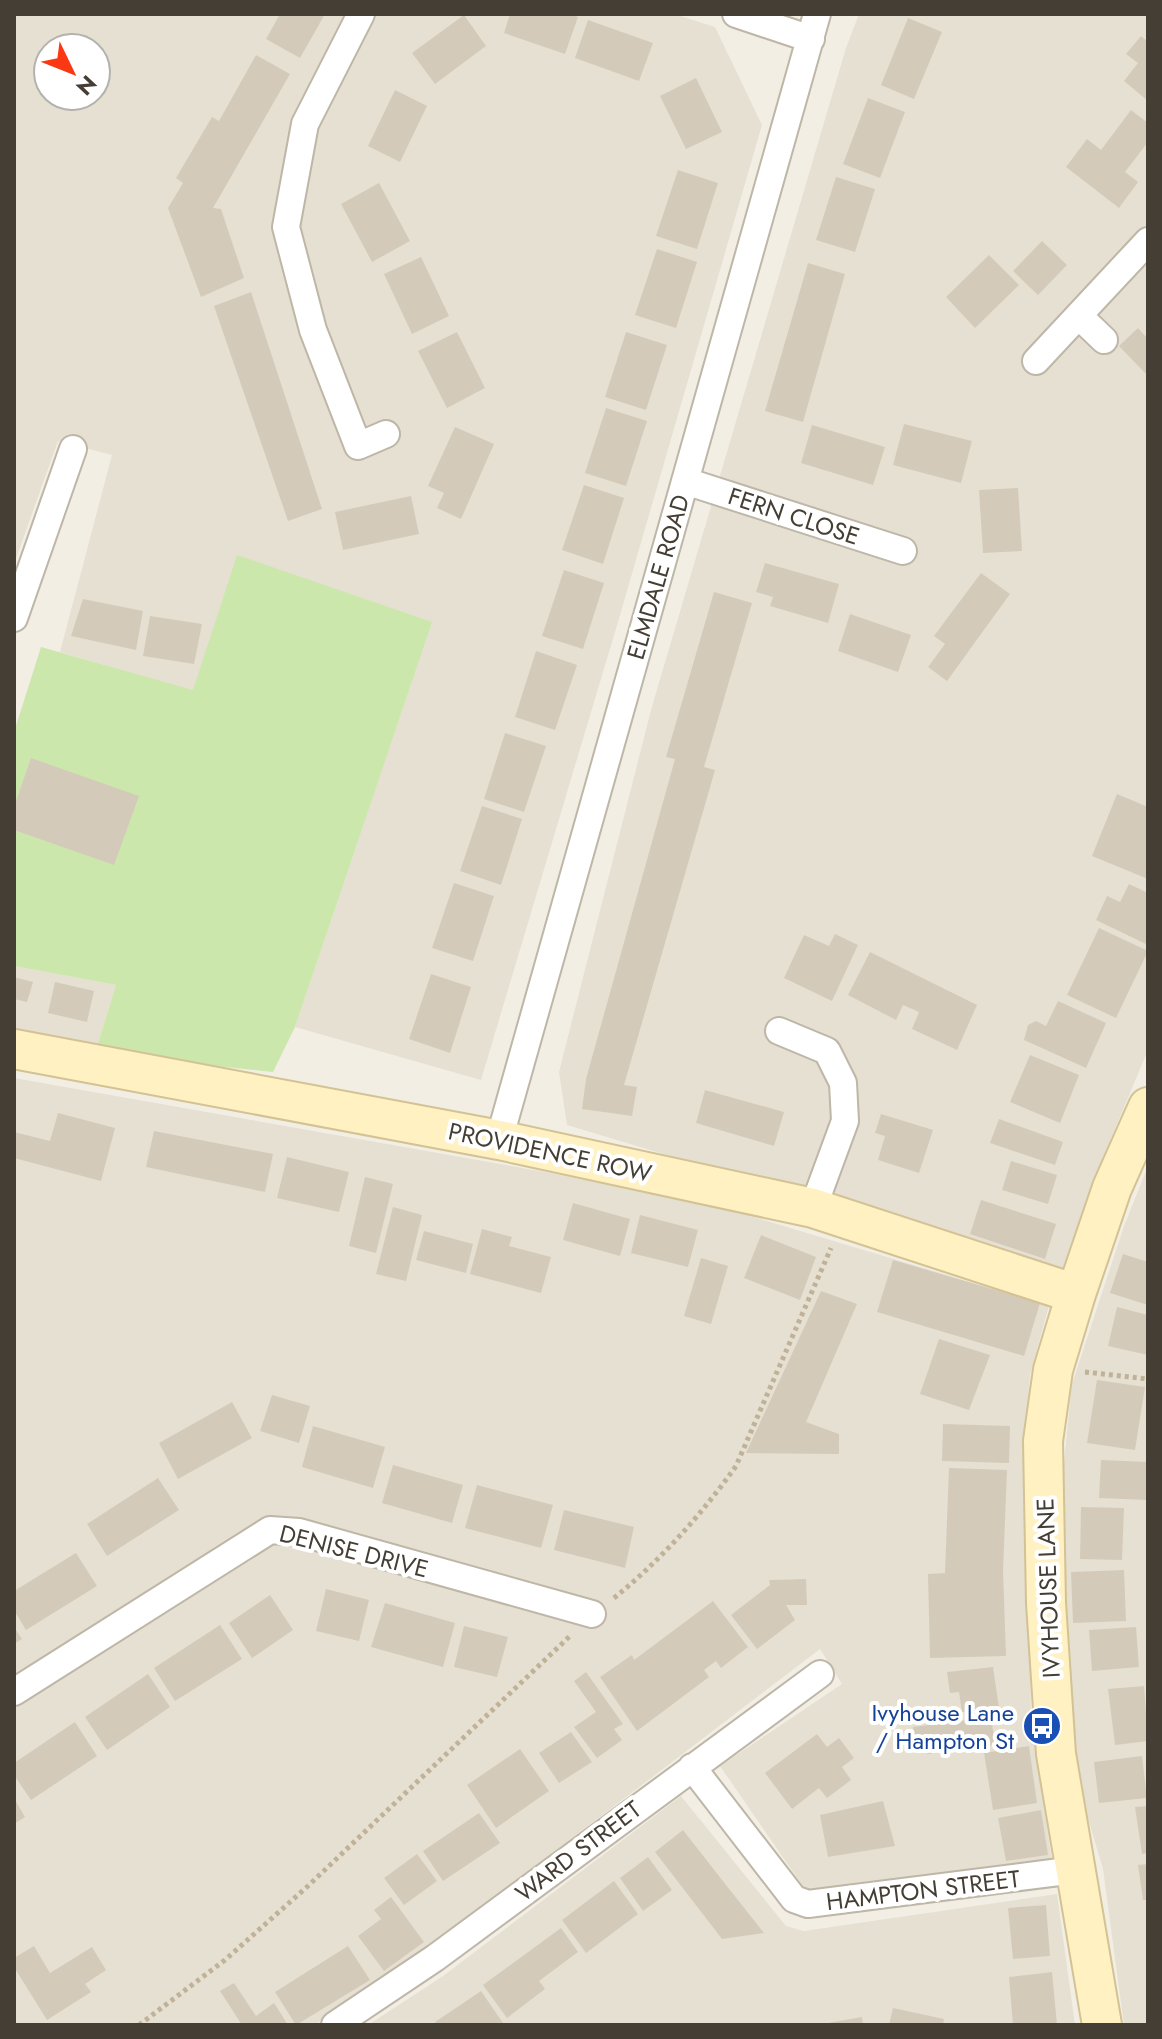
<svg xmlns="http://www.w3.org/2000/svg" width="1162" height="2039" font-family="Jost,sans-serif">
<style>
.residential{fill:#e6e0d2;fill-rule:evenodd}
.green{fill:#cce7ac}
.building{fill:#d4caba}
.lines{fill:none;stroke-linecap:round;stroke-linejoin:round}
.street-casing{stroke:#beb6a7;stroke-width:30}
.secondary-casing{stroke:#d3c294;stroke-width:42}
.path{stroke:#bfb298;stroke-width:5;stroke-dasharray:4 4;stroke-linecap:butt}
.street{stroke:#fff;stroke-width:26}
.secondary{stroke:#fff1c2;stroke-width:38}
.labels{text-anchor:middle;dominant-baseline:central;stroke-width:8;stroke-linejoin:round;paint-order:stroke}
.street-label{font-size:24px;fill:#443e34;stroke:#fff}
.transit-label{font-size:24px;fill:#164399;stroke:#fff;text-anchor:end}
</style>
<rect width="100%" height="100%" fill="#f2eee4"/>
<path class="residential" d="M14,14H674L715,27L762,125L618,622L481,1080L295,1027L431,622L193,691L60,652L112,455L58,441L14,564ZM48,48H96V96H48Z
M859,14H1148V1050L1104,1155L1062,1274L567,1125L559,1072L651,710L846,48Z
M14,966L116,985L95,1053L14,1037Z
M14,1078L545,1172L727,1209L1040,1303L1050,1302L1030,1375L1025,1440L1031,1715L1052,1862L810,1892L802,1885L720,1766L842,1684L820,1649L469,1917L315,2025H14Z
M1148,1166V2025H1124L1103,1869L1078,1785L1060,1642L1063,1471L1072,1384L1124,1226Z
M681,1796L786,1926L804,1931L1057,1894L1075,2025H368L443,1976Z"/>
<path class="green" d="M237,555L432,622L295,1027L273,1072L95,1053L116,985L14,966V732L41,647L193,690Z"/>
<path class="building" d="M280,14H325L300,58L266,39Z
M510,14H570L578,17L565,54L504,33Z
M464,15L486,46L435,84L412,53Z
M908,18L942,32L914,99L881,85Z
M588,20L653,43L639,81L575,58Z
M1141,36L1148,42V101L1124,81L1138,63L1126,54Z
M256,55L290,74L213,208L221,209L244,278L201,297L168,208L183,183L176,178L212,117L219,121Z
M696,78L722,132L686,149L660,96Z
M395,90L427,106L400,162L368,146Z
M868,98L905,112L880,178L843,164Z
M1131,110L1148,123V142L1125,172L1138,182L1119,208L1066,167L1087,139L1101,150Z
M678,170L718,183L697,249L656,236Z
M836,177L875,189L855,252L816,240Z
M379,183L410,241L372,262L341,204Z
M1042,241L1067,265L1038,295L1013,271Z
M657,249L697,262L676,328L635,315Z
M989,255L1019,285L975,328L946,297Z
M421,257L449,316L412,334L384,274Z
M808,263L845,274L803,422L765,411Z
M251,292L322,509L288,521L214,306Z
M1138,328L1148,339V376L1119,346Z
M457,332L485,388L447,408L418,351Z
M626,332L667,345L646,410L605,397Z
M606,408L647,421L626,486L585,473Z
M904,424L972,441L961,483L893,465Z
M812,425L885,447L873,485L801,463Z
M455,427L494,444L461,519L437,508L444,493L428,486Z
M584,485L624,498L603,564L562,550Z
M1018,488L1022,551L983,553L979,490Z
M411,496L419,534L343,550L335,512Z
M765,563L839,584L828,623L770,606L773,597L756,592Z
M564,570L604,583L583,649L542,636Z
M981,573L1010,594L947,681L928,667L945,644L934,636Z
M714,592L752,603L704,767L715,770L624,1085L637,1087L632,1116L582,1109L586,1079L675,759L666,757Z
M83,599L143,611L136,650L71,636Z
M850,614L911,635L898,672L838,651Z
M150,616L202,624L194,664L143,656Z
M536,651L577,665L555,730L515,717Z
M505,733L546,746L524,812L484,799Z
M31,758L139,796L114,865L14,830V807Z
M1117,794L1148,807V879L1092,856Z
M482,806L522,819L501,885L460,871Z
M454,883L494,896L473,961L432,948Z
M1129,884L1148,893V945L1096,920L1107,896L1120,902Z
M1099,928L1148,951L1116,1018L1067,995Z
M835,934L858,945L832,1001L784,978L804,935L829,946Z
M870,952L977,1005L957,1050L912,1029L919,1012L903,1005L896,1020L848,995Z
M431,974L471,987L450,1053L409,1039Z
M14,977L33,982L27,1002L14,999Z
M55,982L94,991L87,1022L48,1013Z
M1058,1001L1106,1023L1086,1068L1024,1040L1028,1025L1036,1021L1046,1026Z
M1030,1055L1079,1075L1060,1123L1010,1102Z
M705,1090L784,1112L774,1146L696,1123Z
M58,1113L115,1128L101,1181L14,1158V1132L50,1141Z
M881,1114L933,1130L919,1173L878,1160L885,1136L875,1133Z
M999,1119L1063,1142L1055,1165L990,1143Z
M154,1131L273,1154L265,1192L146,1167Z
M287,1157L349,1172L339,1212L277,1198Z
M1011,1161L1057,1175L1048,1204L1002,1190Z
M365,1177L393,1184L376,1253L349,1246Z
M981,1200L1056,1224L1045,1259L970,1234Z
M573,1203L630,1219L620,1256L563,1240Z
M393,1207L422,1215L406,1281L376,1274Z
M640,1215L698,1230L688,1267L631,1253Z
M482,1229L512,1237L509,1246L551,1257L541,1293L470,1274Z
M424,1231L473,1244L466,1273L416,1260Z
M761,1235L816,1257L800,1300L744,1278Z
M1123,1254L1148,1262V1305L1110,1293Z
M701,1258L728,1266L711,1324L684,1316Z
M893,1260L1040,1303L1024,1356L877,1312Z
M821,1291L857,1304L806,1422L839,1434V1454L746,1453Z
M1117,1307L1148,1315V1355L1108,1346Z
M939,1339L990,1355L969,1410L920,1394Z
M1097,1380L1145,1387L1135,1450L1087,1443Z
M272,1395L310,1406L299,1443L260,1431Z
M232,1402L252,1438L178,1479L159,1443Z
M943,1424L1010,1426L1009,1463L942,1461Z
M313,1426L385,1447L373,1488L302,1467Z
M1101,1460L1148,1462V1500L1099,1498Z
M393,1465L463,1485L452,1523L382,1503Z
M949,1468L1007,1470L1003,1571L1006,1656L930,1658L928,1574L945,1573Z
M158,1478L179,1510L107,1556L87,1524Z
M477,1485L553,1505L541,1548L465,1528Z
M1081,1507L1124,1508L1122,1560L1080,1559Z
M564,1510L634,1527L625,1568L554,1550Z
M76,1553L97,1586L26,1630L14,1610V1591Z
M1124,1570L1126,1621L1073,1623L1071,1572Z
M806,1579L807,1605H786L795,1620L757,1649L731,1615L770,1585L769,1580Z
M326,1589L369,1600L359,1641L316,1631Z
M270,1595L293,1630L252,1658L229,1623Z
M713,1601L748,1647L721,1668L716,1661L704,1670L709,1677L637,1731L600,1677L632,1655L634,1660Z
M385,1603L455,1623L443,1667L371,1647Z
M220,1625L242,1659L175,1701L154,1668Z
M464,1626L508,1637L497,1677L454,1667Z
M14,1627L22,1639L14,1644Z
M1136,1627L1139,1667L1092,1671L1089,1630Z
M993,1667L999,1708L962,1712L959,1692L950,1693L947,1672Z
M586,1672L623,1724L614,1729L622,1740L597,1758L574,1727L596,1712L574,1681Z
M148,1674L170,1707L107,1750L85,1717Z
M1144,1686L1148,1741L1115,1745L1108,1689Z
M991,1717L995,1745L927,1754L926,1742L915,1743L913,1727Z
M75,1722L97,1756L31,1800L14,1775V1763Z
M571,1732L592,1762L559,1783L539,1753Z
M817,1734L827,1747L839,1738L854,1758L842,1767L851,1780L827,1798L819,1788L792,1809L765,1773Z
M1029,1746L1037,1803L993,1810L984,1753Z
M520,1749L549,1791L496,1828L467,1785Z
M1142,1756L1147,1798L1099,1803L1094,1762Z
M14,1798L25,1817L14,1824Z
M883,1801L895,1846L828,1857L820,1815Z
M1148,1806V1853L1142,1854L1135,1807Z
M1041,1810L1048,1855L1006,1861L998,1818Z
M479,1813L500,1843L443,1881L423,1851Z
M683,1830L726,1885L764,1933L722,1939L655,1852Z
M417,1854L437,1881L404,1905L384,1878Z
M648,1857L672,1890L643,1911L620,1878Z
M1148,1864V1900H1143L1138,1865Z
M614,1881L638,1914L586,1953L562,1920Z
M391,1897L424,1942L384,1971L358,1936L381,1919L374,1910Z
M1046,1905L1050,1956L1013,1959L1008,1908Z
M561,1928L578,1952L539,1981L545,1989L507,2018L483,1985Z
M34,1946L50,1973L92,1947L106,1970L85,1984L91,1992L47,2020L14,1967V1958Z
M348,1946L370,1980L296,2025L275,1992Z
M1052,1972L1057,2025H1013L1009,1977Z
M234,1983L256,2016L274,2003L288,2025H242L220,1991Z
M481,1991L503,2023L499,2025H437L435,2022Z
M893,2008L944,2019L943,2025H889Z
M862,2017L863,2025H828V2023Z"/>
<g class="lines">
<defs>
<path id="street" d="M361,14L305,124L286,227L313,330L358,446L386,434
M736,14L811,39
M1079,316L1104,340
M1036,361L1148,241
M685,481L903,551
M14,618L73,449
M779,1031L827,1051L843,1083L845,1121L813,1208
M499,1140L817,14
M14,1692L270,1530L299,1532L592,1614
M692,1767L794,1899L808,1904L1075,1870
M335,2025L435,1958L820,1674"/>
<path id="secondary" d="M14,1049L499,1140L813,1208L1076,1294
M1102,2025L1056,1754L1046,1603L1043,1441L1053,1370L1076,1294L1112,1188L1148,1107"/>
</defs>
<use href="#street" class="street-casing"/>
<use href="#secondary" class="secondary-casing"/>
<path class="path" d="M1085,1372L1148,1379
M614,1598C660,1561 702,1514 736,1466L831,1248
M139,2025L225,1960L308,1886L570,1636"/>
<use href="#street" class="street"/>
<use href="#secondary" class="secondary"/>
</g>
<defs>
<symbol id="bus-disc" viewBox="-11 -11 22 22"><circle r="9.5" fill="#1a4fb4" stroke="#fff"/><path d="M-5-6H5V4H4V6H2V4H-2V6H-4V4H-5ZM-3.5-4V0h7V-4ZM-3.5 1.2v1.5H-2V1.2ZM2 1.2v1.5H3.5V1.2Z" fill="#fff"/></symbol>
</defs>
<g fill-rule="evenodd">
<use href="#bus-disc" x="1020" y="1704" width="44" height="44"/>
</g>
<g class="labels">
<g class="street-label">
<text transform="translate(794 516) rotate(18)">FERN CLOSE</text>
<text transform="translate(658 577) rotate(-74)">ELMDALE ROAD</text>
<text transform="translate(550 1152) rotate(12)">PROVIDENCE ROW</text>
<text transform="translate(354 1551) rotate(14)">DENISE DRIVE</text>
<text transform="translate(1048 1588) rotate(-92)">IVYHOUSE LANE</text>
<text transform="translate(578 1851) rotate(-37)">WARD STREET</text>
<text transform="translate(923 1890) rotate(-7)">HAMPTON STREET</text>
</g>
<g class="transit-label">
<text x="1014" y="1712">Ivyhouse Lane<tspan x="1014" dy="28">/ Hampton St</tspan></text>
</g>
</g>
<rect width="1162" height="2039" fill="none" stroke="#443e34" stroke-width="32"/>
<g transform="translate(72 72) rotate(133)"><circle r="38" fill="#ffffff" stroke="#b4b2ae" stroke-width="2"/>
<path d="M0-6L14 30L0 20L-14 30Z" fill="#fa3813"/>
<text y="-12" font-size="22" font-weight="bold" text-anchor="middle" fill="#443e34">N</text>
</g>
</svg>
